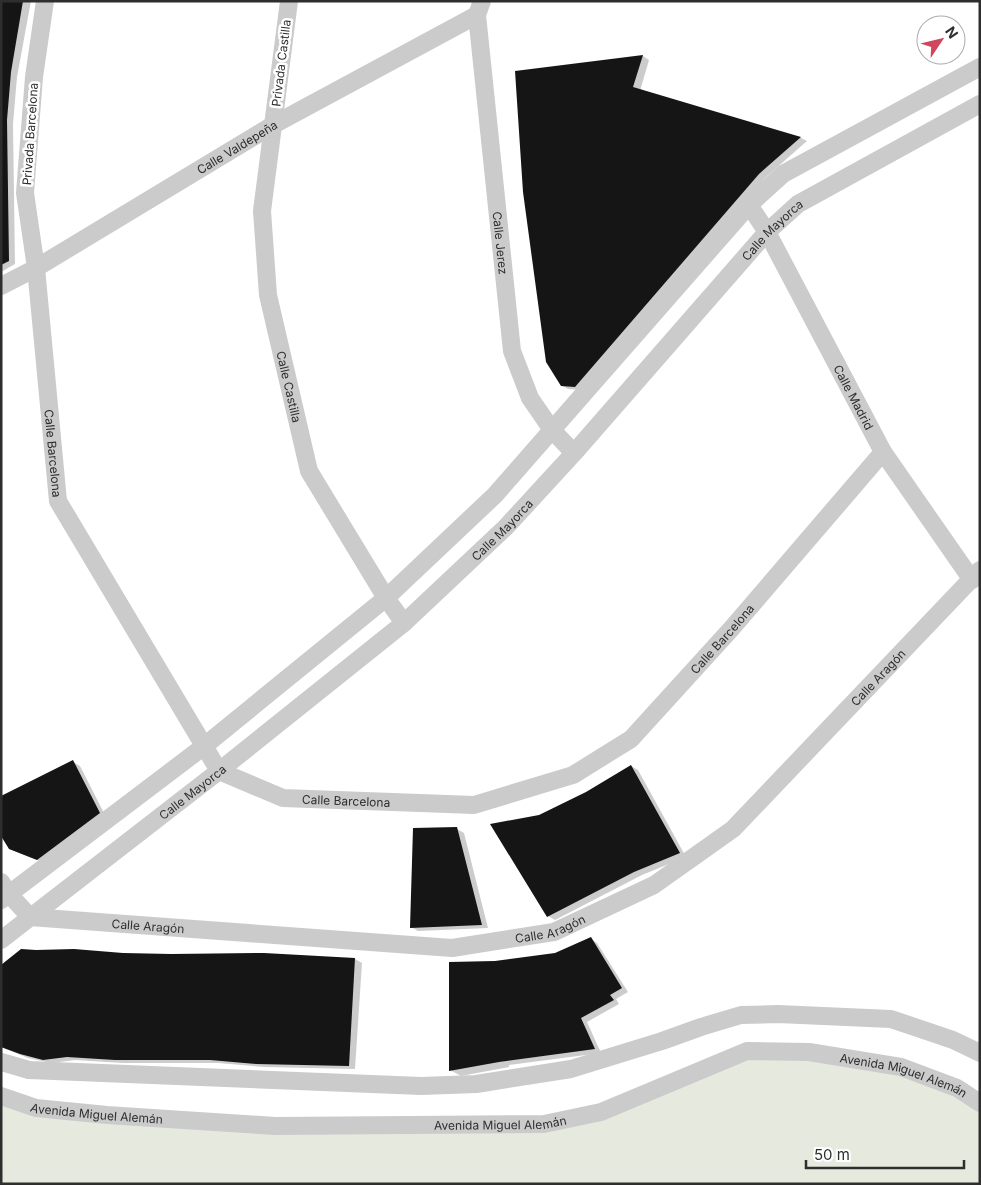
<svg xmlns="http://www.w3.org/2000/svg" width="981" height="1185" font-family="Inter,sans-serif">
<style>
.green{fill:#e6eade}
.shadow{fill:#0003}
.building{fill:#151515}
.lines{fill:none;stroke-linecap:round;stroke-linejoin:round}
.minor{stroke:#cbcbcb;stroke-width:18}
.labels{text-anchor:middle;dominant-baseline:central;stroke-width:5;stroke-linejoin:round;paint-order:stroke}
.street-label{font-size:12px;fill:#2e2e2e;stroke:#fff}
</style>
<rect width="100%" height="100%" fill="#fff"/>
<path class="green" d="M773,1053L916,1069L980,1095V1184H1V1095L53,1113L559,1126L733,1063Z"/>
<path class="shadow" d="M1,1H31L17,77L13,124L15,264L1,272Z
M643,56L649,60L640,91L801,138L807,141L766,177L582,390L568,389L561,385L516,72Z
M73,762L80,766L106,817L45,863L10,849Z
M631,766L638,770L686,857L642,875L555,920L548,916L540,816L586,793Z
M457,829L464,833L488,928L418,931L411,927Z
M591,939L597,943L628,992L616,999L619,1004L587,1022L601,1053L509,1065V1067L461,1076L450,1070L495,962L555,954Z
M123,954L355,959L362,963L355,1069L264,1067L218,1063H123L75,1060L51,1063L28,1058L1,1047V967Z"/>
<path class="building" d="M1,1H23L11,72L7,120L9,261L1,265Z
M643,55L633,87L801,137L759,174L575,387L561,386L546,362L523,192L515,71Z
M73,760L100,813L37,860L9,849L1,836V796Z
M631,765L680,853L634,872L547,917L490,824L539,815L586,792Z
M457,827L482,925L410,928L413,828Z
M591,937L622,988L610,995L614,1000L581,1018L595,1049L499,1062L449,1071V962L495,961L555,953Z
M21,949L36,950L74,949L123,953L171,954L264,953L355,958L349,1066L256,1064L210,1060H115L67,1057L43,1060L20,1054L1,1047V965Z"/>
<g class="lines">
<g class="minor">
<path id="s1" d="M45,1L34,77L25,193L36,268L58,501L219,771L283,798L474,805L573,775L631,739L732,628L883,452"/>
<path id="s2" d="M289,1L262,211L268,295L309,471L386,598L404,623"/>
<path id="s3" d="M482,1L477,15L512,351L530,398L552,430L574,453"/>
<path id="s4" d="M749,205L767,232L883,452L972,580"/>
<path id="s5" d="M1,286L36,268L273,125L477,15"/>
<path id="s6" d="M1,882L9,894L30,917L452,948L554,932L654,885L733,829L980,570"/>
<path d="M1,900L203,747L386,598L495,495L749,205L783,174L980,67"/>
<path id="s7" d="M1,940L219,771L404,623L506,527L574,453L767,232L798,204L980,104"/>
<path d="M1,1062L29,1070L421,1086L476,1084L571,1069L662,1041L701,1027L741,1015L778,1014L891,1019L953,1040L980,1053"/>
<path id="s8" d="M1,1096L36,1108L107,1115L275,1126L544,1124L601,1112L747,1051L809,1052L901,1067L957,1088L980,1103"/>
</g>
</g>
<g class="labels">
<g class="street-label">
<text transform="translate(281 63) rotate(-83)">Privada Castilla</text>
<text transform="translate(30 134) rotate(-86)">Privada Barcelona</text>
<text stroke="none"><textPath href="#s5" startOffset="274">Calle Valdepeña</textPath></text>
<text stroke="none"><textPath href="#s7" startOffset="1052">Calle Mayorca</textPath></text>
<text stroke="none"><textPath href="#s3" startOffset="244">Calle Jerez</textPath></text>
<text stroke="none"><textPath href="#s2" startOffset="390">Calle Castilla</textPath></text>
<text stroke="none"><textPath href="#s4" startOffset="219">Calle Madrid</textPath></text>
<text stroke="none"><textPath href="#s1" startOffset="455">Calle Barcelona</textPath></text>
<text stroke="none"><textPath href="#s7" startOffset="648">Calle Mayorca</textPath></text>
<text stroke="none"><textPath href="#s1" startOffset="1385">Calle Barcelona</textPath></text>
<text stroke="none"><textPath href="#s6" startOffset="989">Calle Aragón</textPath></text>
<text stroke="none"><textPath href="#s7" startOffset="242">Calle Mayorca</textPath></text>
<text stroke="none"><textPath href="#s1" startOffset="950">Calle Barcelona</textPath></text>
<text stroke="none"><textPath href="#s6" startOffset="164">Calle Aragón</textPath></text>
<text stroke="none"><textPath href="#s6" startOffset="569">Calle Aragón</textPath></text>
<text stroke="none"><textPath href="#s8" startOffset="922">Avenida Miguel Alemán</textPath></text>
<text stroke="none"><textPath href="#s8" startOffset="98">Avenida Miguel Alemán</textPath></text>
<text stroke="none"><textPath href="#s8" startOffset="502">Avenida Miguel Alemán</textPath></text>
</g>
</g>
<rect width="981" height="1185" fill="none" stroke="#2e2e2e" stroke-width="5"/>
<g transform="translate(941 40) rotate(55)"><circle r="24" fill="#ffffff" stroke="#ababab"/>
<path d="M0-4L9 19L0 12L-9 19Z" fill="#d0465d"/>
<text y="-8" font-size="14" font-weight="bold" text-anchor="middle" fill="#2e2e2e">N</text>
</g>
<path d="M806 1160v8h158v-8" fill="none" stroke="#2e2e2e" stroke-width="2.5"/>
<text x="814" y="1160" font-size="15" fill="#2e2e2e" stroke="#ffffff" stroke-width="4" paint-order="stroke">50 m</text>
</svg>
